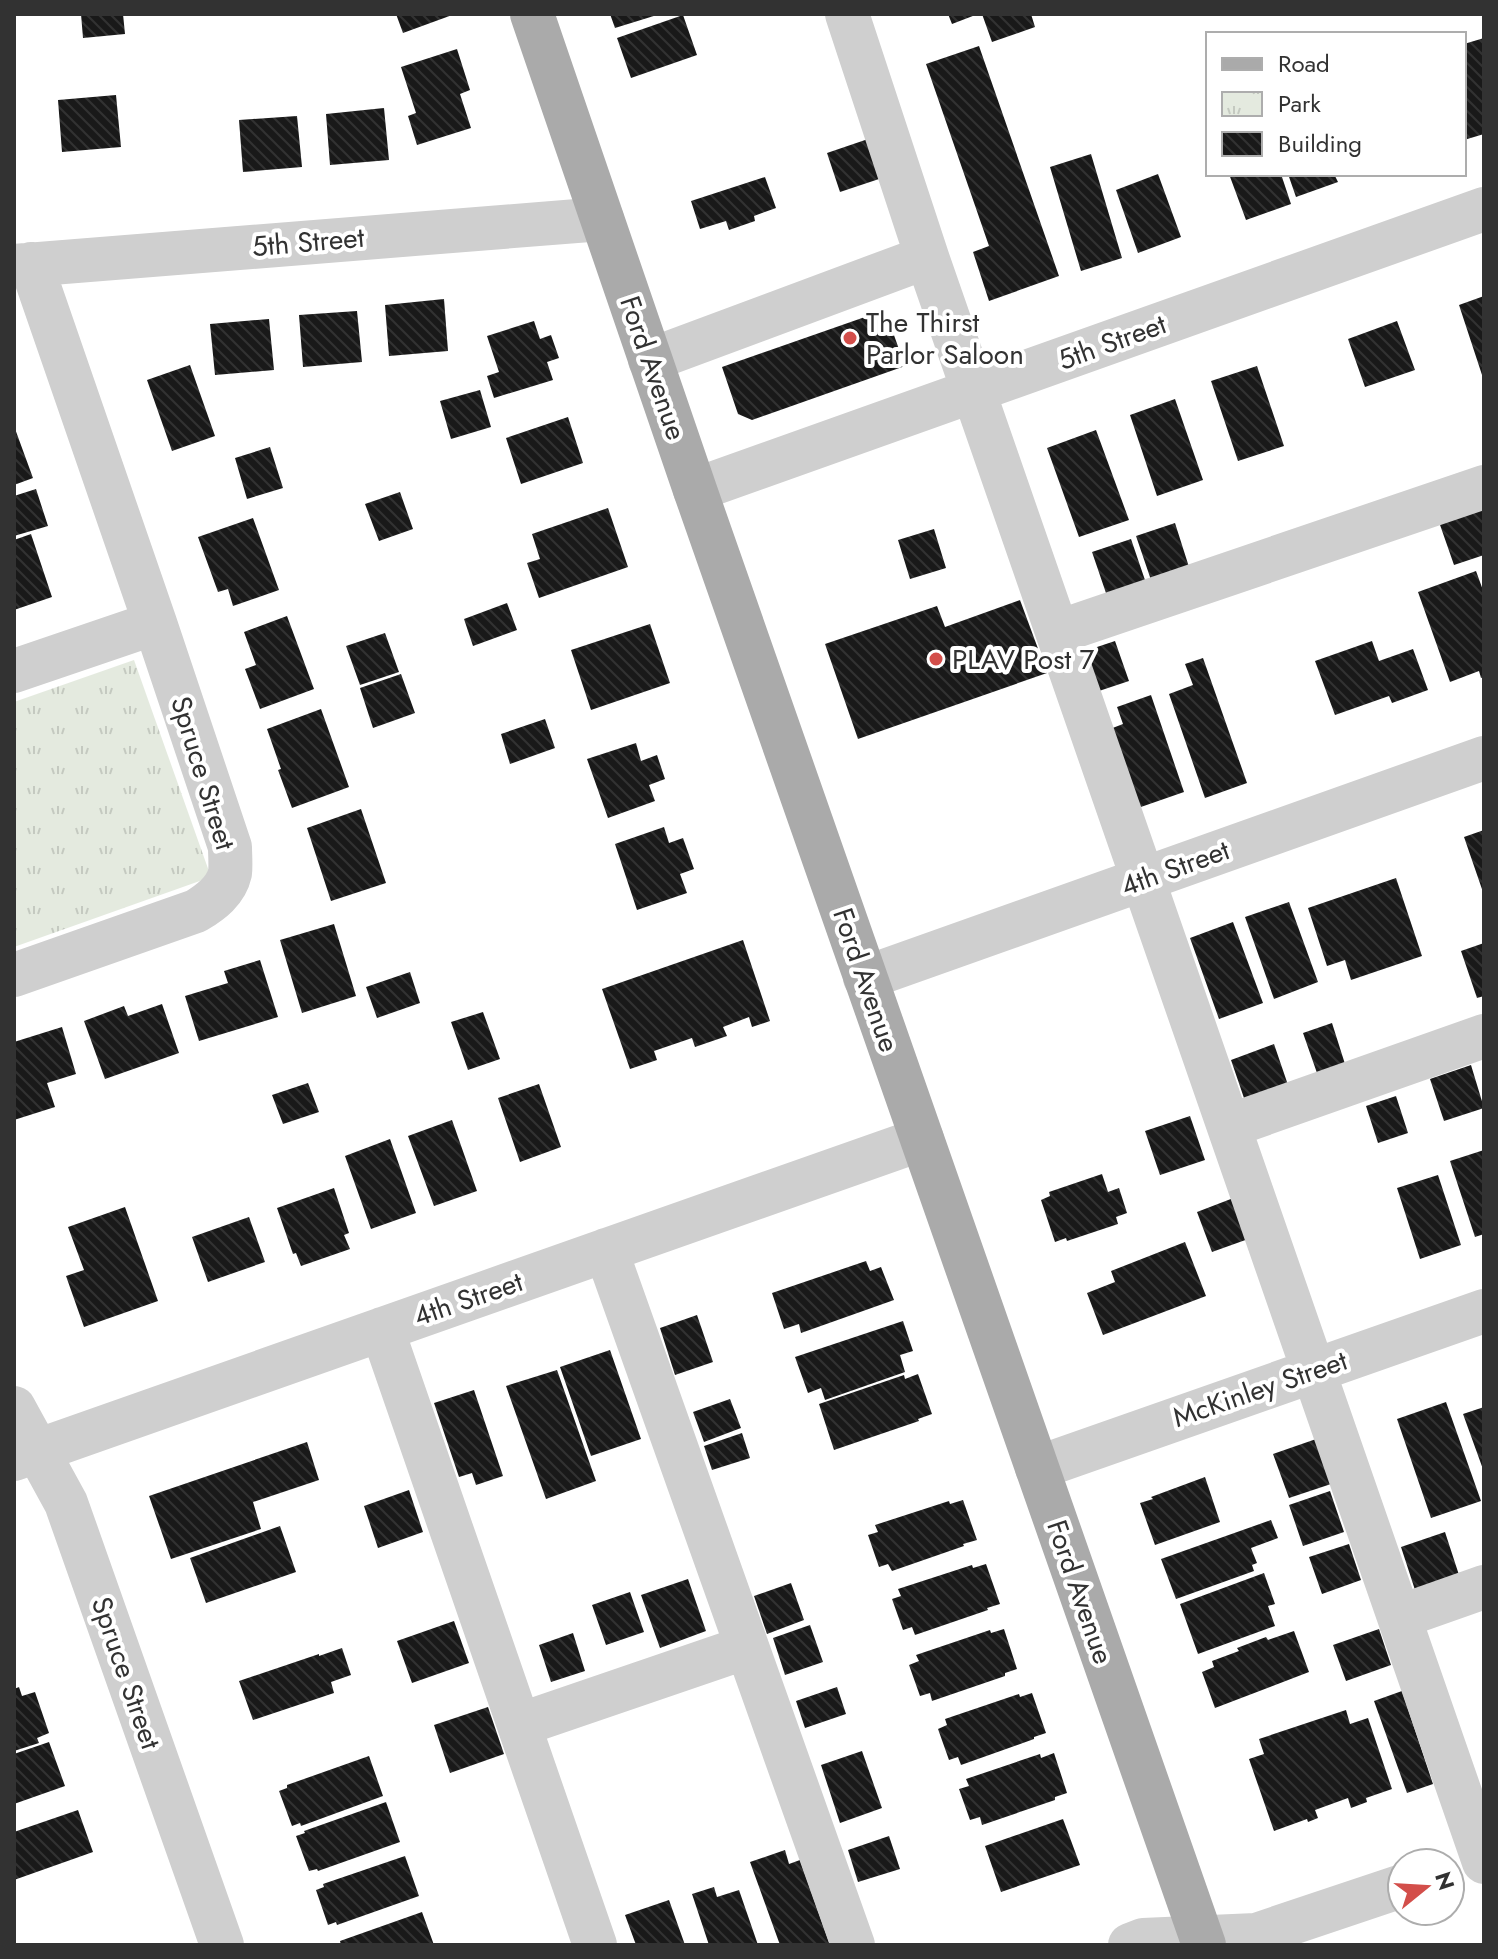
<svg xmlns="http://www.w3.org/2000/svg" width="1498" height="1959" font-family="Jost,sans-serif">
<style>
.park{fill:url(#park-tufts)}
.building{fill:url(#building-back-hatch)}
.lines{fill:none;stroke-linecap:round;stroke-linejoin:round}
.minor{stroke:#cfcfcf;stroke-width:44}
.major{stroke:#aaa;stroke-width:44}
.poi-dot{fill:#d34e4a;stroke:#fff;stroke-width:3}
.labels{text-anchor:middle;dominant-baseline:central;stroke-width:8;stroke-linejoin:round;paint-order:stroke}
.street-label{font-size:28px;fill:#323232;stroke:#fff}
.poi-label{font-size:28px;fill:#323232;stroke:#fff;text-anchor:start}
</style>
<defs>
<pattern id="park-tufts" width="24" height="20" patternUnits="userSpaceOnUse" patternTransform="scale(2)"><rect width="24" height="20" fill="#e4eadf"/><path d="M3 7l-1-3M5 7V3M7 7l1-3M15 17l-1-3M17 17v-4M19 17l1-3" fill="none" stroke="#c4c9c0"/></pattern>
<pattern id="building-back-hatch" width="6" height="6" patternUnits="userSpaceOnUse" patternTransform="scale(2)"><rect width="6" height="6" fill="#191919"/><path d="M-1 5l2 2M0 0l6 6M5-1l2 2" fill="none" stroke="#323232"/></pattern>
</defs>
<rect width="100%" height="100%" fill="#fff"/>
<path class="park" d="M134,660L211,877L14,947V702Z"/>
<path class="building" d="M81,14H123L125,34L83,38Z
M396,14H455L403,33Z
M610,14H657V15L615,28Z
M948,14H978L952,24Z
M982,14H1031L1035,27L992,42Z
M683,15L697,55L631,78L617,38Z
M1484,38V134L1464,140V44Z
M979,46L1059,276L989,301L973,252L989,246L926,64Z
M457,49L470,90L460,94L471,128L417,145L408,116L416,113L401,67Z
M116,95L121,147L62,152L58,100Z
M384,108L389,160L330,165L326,114Z
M297,116L302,167L243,172L239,120Z
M871,138L885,177L840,192L827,153Z
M1091,154L1122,258L1081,271L1050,167Z
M1158,174L1181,237L1138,253L1116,190Z
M1229,174H1281L1291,204L1246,220Z
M1288,174H1334L1338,182L1296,197Z
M765,177L776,208L754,216L755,221L729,230L726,221L700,229L691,201Z
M1484,296V378H1483L1459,305Z
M444,299L448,351L389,356L385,305Z
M885,310L905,366L752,420L738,414L722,367Z
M357,311L362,362L303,367L299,315Z
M269,319L274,370L215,375L210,324Z
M534,321L540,339L551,335L559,358L547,362L553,380L494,398L487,376L499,372L487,336Z
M1397,321L1415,370L1365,387L1348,339Z
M190,365L215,436L172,451L147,380Z
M1257,366L1284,446L1238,461L1211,381Z
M480,390L491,427L451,439L440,401Z
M1175,399L1203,480L1157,496L1130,415Z
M568,417L583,463L521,484L506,438Z
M14,426L33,478L14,485Z
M1096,430L1129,520L1079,537L1047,448Z
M270,447L283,488L247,499L235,458Z
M36,489L48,526L14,536V496Z
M400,492L413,529L379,541L365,504Z
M1484,507V555L1454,565L1439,522Z
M608,508L628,567L539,598L527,563L540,559L532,534Z
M253,518L279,590L233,606L228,589L218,592L198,537Z
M1175,523L1189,567L1151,580L1136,536Z
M934,529L946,568L910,579L898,540Z
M31,534L52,597L14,610V540Z
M1131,539L1146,583L1107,596L1092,552Z
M1476,571L1484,593V677L1481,678L1479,671L1450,682L1418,592Z
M1020,600L1047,673L858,739L825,644L937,606L945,627Z
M507,603L517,630L473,646L464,619Z
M287,616L314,689L260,709L245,669L256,665L244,632Z
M650,624L670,683L591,710L571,650Z
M385,633L399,672L360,685L346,646Z
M1115,641L1129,681L1096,692L1082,652Z
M1372,641L1379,661L1413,649L1428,690L1392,703L1389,696L1335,715L1315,661Z
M1203,658L1247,783L1205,798L1169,694L1193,685L1185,664Z
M401,674L415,713L373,728L360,688Z
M1151,695L1184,792L1138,808L1110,729L1123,724L1117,707Z
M321,709L349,787L292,808L278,770L281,769L267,729Z
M545,719L555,748L510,764L501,734Z
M636,743L641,761L657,755L665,779L649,785L655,801L608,818L587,759Z
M361,809L386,883L331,901L307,828Z
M664,827L669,843L683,838L694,869L680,874L687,893L637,910L615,844Z
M1484,830V895L1464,837Z
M1396,878L1422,956L1351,980L1345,960L1327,966L1308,908Z
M1289,902L1318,982L1274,999L1245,917Z
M1233,922L1263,1003L1219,1019L1190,938Z
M334,924L356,996L302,1013L280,940Z
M743,940L770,1021L752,1027L749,1017L723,1027L727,1036L695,1047L692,1038L654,1051L657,1060L630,1069L602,989Z
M1484,943V996L1477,998L1461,951Z
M260,960L278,1017L199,1041L185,996L228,983L224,971Z
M410,972L420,1003L377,1018L366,987Z
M162,1004L179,1053L105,1079L84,1021L124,1006L128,1016Z
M483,1012L500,1059L468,1070L451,1022Z
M1332,1023L1345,1064L1317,1073L1303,1033Z
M62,1027L76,1074L47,1083L55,1107L14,1120V1042Z
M1274,1044L1288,1085L1245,1101L1231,1060Z
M1471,1065L1484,1108L1444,1121L1430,1079Z
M308,1083L319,1112L283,1124L272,1095Z
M539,1084L561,1147L520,1162L498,1098Z
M1396,1096L1408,1133L1378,1143L1366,1106Z
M1190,1116L1205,1160L1160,1175L1145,1131Z
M452,1120L477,1191L434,1206L408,1136Z
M390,1139L416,1213L371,1229L345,1156Z
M1484,1150V1234L1475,1237L1450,1161Z
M1102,1174L1108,1192L1119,1188L1127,1213L1116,1217L1118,1224L1067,1241L1066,1238L1055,1242L1041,1200L1050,1196L1049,1192Z
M1438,1175L1461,1245L1420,1259L1397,1188Z
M334,1188L349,1233L344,1235L350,1249L301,1266L296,1253L293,1254L277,1208Z
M1236,1197L1251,1238L1212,1252L1197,1212Z
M125,1207L158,1301L84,1327L66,1276L84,1270L68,1227Z
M249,1217L265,1262L208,1282L192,1237Z
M1185,1242L1206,1296L1103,1335L1087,1293L1115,1282L1111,1271Z
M866,1261L870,1271L881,1267L894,1300L801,1333L799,1324L784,1329L772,1293Z
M697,1315L713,1362L675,1375L660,1328Z
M903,1321L913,1351L900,1355L905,1372L825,1400L821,1388L808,1393L795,1357Z
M610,1350L641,1439L591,1456L560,1367Z
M557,1370L596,1481L546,1499L506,1386Z
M918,1374L932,1414L918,1419L919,1421L834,1450L819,1404L904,1375L905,1379Z
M474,1390L503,1476L476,1485L472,1473L459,1477L434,1403Z
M730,1399L741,1428L704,1442L693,1412Z
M1446,1402L1481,1501L1431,1518L1397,1419Z
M1484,1407V1472L1463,1414Z
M742,1433L750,1458L712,1470L704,1446Z
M1319,1438L1334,1483L1289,1498L1273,1454Z
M307,1442L319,1480L253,1502L261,1529L171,1559L149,1496Z
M1205,1477L1220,1522L1155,1545L1140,1503L1153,1499L1151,1497Z
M409,1490L423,1532L378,1548L364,1506Z
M1330,1491L1344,1532L1303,1546L1289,1505Z
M963,1500L977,1540L963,1544L964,1546L892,1571L888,1564L879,1567L868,1535L878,1532L875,1525L949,1501L950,1504Z
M1271,1520L1278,1538L1251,1548L1257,1563L1252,1565L1254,1571L1176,1599L1161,1559Z
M280,1526L296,1572L206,1603L190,1558Z
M1445,1532L1459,1575L1415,1590L1401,1547Z
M1349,1544L1361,1580L1322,1594L1309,1557Z
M986,1564L1000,1604L987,1608L988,1610L915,1635L912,1627L903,1630L892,1599L901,1596L898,1589L972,1565L973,1568Z
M1264,1573L1275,1604L1268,1606L1275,1626L1198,1654L1180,1604Z
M688,1579L706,1631L660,1648L641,1595Z
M791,1583L804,1620L767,1634L754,1596Z
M630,1592L644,1632L606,1645L592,1605Z
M454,1621L469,1663L412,1683L397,1641Z
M810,1625L823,1662L785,1675L773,1638Z
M1004,1629L1017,1669L1005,1673V1676L932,1701L930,1693L920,1696L909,1665L919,1661L916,1655L990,1630L991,1633Z
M1379,1629L1391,1665L1346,1681L1333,1645Z
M1294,1631L1309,1672L1215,1708L1202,1672L1214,1667L1212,1661L1239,1651L1237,1648L1266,1637L1268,1640Z
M573,1633L585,1671L551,1682L539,1645Z
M342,1648L351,1675L331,1682L334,1693L253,1720L239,1681L319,1654V1656Z
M19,1687L22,1696L35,1692L49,1733L37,1738L39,1743L14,1751V1689Z
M837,1687L846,1714L805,1728L796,1701Z
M1402,1691L1433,1784L1407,1793L1374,1701Z
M1032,1693L1046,1733L1034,1737V1739L961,1765L958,1757L949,1760L938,1729L947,1725L945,1719L1019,1694L1020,1697Z
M488,1707L504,1754L450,1773L434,1725Z
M1346,1710L1350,1724L1368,1718L1392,1789L1366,1798L1367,1802L1351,1808L1348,1798L1315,1810L1318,1818L1308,1822L1307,1819L1274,1831L1249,1759L1264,1754L1259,1739Z
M49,1742L65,1786L14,1804V1754Z
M862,1751L882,1808L840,1823L821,1765Z
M1054,1753L1067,1793L1055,1797V1800L982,1825L980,1817L970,1820L959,1789L969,1786L966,1779L1040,1754L1041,1758Z
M369,1756L383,1796L301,1826L300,1823L292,1826L279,1791L287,1788V1785Z
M386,1802L400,1842L318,1871L317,1869L309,1871L296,1836L305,1833L304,1831Z
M78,1810L93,1852L14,1880V1832Z
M1063,1819L1080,1865L1001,1892L985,1846Z
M889,1836L900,1869L858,1882L848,1850Z
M785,1850L789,1864L800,1860L830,1945H780L750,1862Z
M405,1856L419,1896L337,1925L336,1922L328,1925L316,1890L324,1887L323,1884Z
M714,1887L717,1897L739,1890L758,1945H709L692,1894Z
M669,1900L685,1945H636L625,1915Z
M422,1912L434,1945H341L340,1941Z"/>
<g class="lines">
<path class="minor" d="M847,14L927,257L1484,1862
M14,266L602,219
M650,360L927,257
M695,490L1484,209
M1058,632L1484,487
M14,671L155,623
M14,975L196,911C211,902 226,891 230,873C231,865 230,855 230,847L155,623L31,264
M865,978L1484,758
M1229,1126L1484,1036
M606,1250L853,1945
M382,1329L595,1945
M14,1408L66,1503L222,1945
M14,1459L922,1139
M1037,1468L1484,1311
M1399,1617L1484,1587
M519,1725L747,1647
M1130,1945L1143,1940L1256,1935L1402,1886"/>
<path class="major" d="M532,14L695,490L1204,1945"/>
</g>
<g class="poi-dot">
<circle cx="850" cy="338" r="8"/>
<circle cx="936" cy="659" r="8"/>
</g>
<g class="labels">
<g class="street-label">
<text transform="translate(308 242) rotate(-5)">5th Street</text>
<text transform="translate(1112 342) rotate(-20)">5th Street</text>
<text transform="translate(653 368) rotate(71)">Ford Avenue</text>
<text transform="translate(203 773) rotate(73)">Spruce Street</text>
<text transform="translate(1175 868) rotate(-20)">4th Street</text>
<text transform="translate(866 980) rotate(71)">Ford Avenue</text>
<text transform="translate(468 1299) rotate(-19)">4th Street</text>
<text transform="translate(1260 1389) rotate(-19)">McKinley Street</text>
<text transform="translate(1080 1592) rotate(71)">Ford Avenue</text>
<text transform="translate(126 1673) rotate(71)">Spruce Street</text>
</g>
<g class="poi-label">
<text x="866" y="322">The Thirst<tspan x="866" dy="32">Parlor Saloon</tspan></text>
<text x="952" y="659">PLAV Post 7</text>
</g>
</g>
<rect width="1498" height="1959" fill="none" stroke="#323232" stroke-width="32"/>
<rect x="1206" y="32" width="260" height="144" fill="#ffffff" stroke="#adadad" stroke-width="2"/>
<rect x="1222" y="58" width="40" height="12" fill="#aaaaaa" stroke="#adadad" stroke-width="2"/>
<text x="1278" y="72" font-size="24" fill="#323232">Road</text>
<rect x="1222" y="92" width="40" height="24" fill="url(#park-tufts)" stroke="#adadad" stroke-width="2"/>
<text x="1278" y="112" font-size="24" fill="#323232">Park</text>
<rect x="1222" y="132" width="40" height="24" fill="url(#building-back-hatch)" stroke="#adadad" stroke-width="2"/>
<text x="1278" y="152" font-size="24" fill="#323232">Building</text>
<g transform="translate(1426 1887) rotate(72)"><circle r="38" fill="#ffffff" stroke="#adadad" stroke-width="2"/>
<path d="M0-6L14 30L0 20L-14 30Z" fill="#d34e4a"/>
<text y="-12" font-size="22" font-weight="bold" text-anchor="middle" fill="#323232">N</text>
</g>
</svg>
